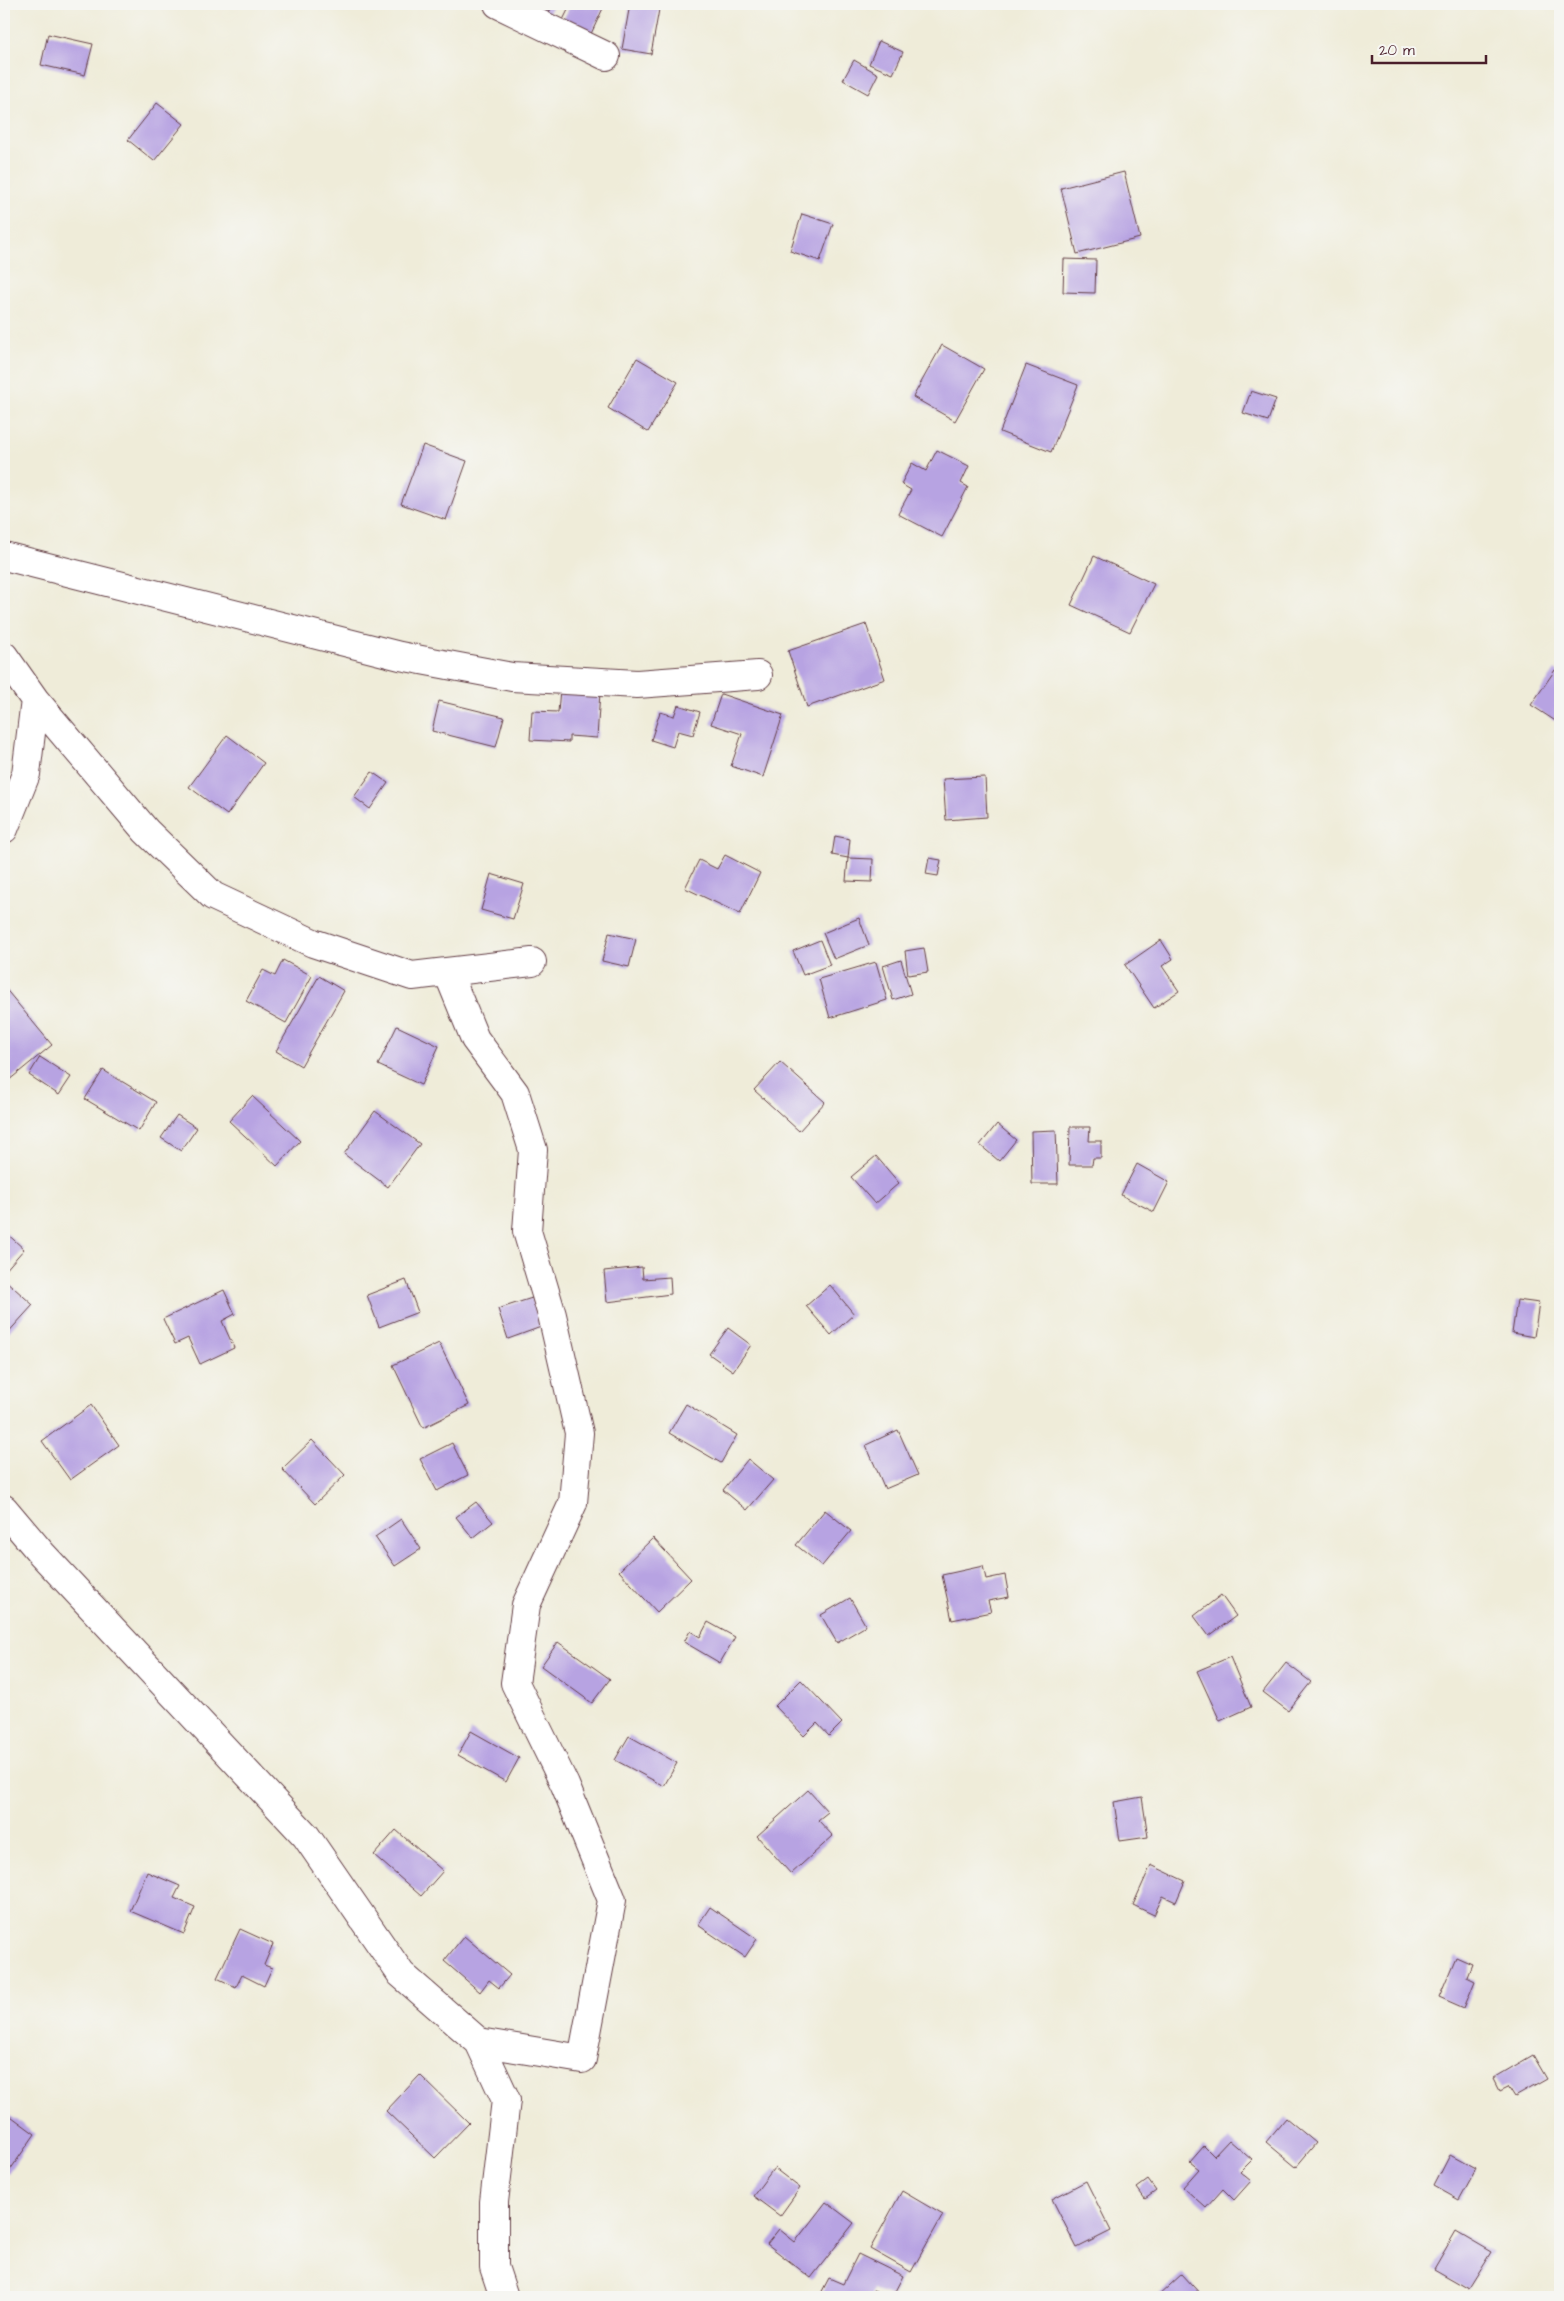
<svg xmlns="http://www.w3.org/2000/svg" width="1564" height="2301" font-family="'Architects Daughter',sans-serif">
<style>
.building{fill:#b7a3e2}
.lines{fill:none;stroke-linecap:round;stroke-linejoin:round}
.street-casing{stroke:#633e45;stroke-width:30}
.street{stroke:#fff;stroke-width:28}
</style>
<rect width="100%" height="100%" fill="#f6f6f2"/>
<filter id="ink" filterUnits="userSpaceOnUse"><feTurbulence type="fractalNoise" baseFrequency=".02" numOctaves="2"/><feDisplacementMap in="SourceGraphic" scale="10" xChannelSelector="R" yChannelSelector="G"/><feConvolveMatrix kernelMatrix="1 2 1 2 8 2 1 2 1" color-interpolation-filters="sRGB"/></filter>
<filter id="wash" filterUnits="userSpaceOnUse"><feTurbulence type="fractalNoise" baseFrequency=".0096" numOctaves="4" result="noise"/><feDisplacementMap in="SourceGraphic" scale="20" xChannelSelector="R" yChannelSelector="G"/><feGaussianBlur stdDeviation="1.12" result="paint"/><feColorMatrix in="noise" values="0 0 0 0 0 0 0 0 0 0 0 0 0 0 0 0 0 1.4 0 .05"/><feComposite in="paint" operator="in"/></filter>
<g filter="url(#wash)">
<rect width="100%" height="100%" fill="#efecd9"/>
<g id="blocks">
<path class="building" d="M521,4H554L547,16Z
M571,4H605L590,36L562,22Z
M630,4H660L651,54L622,49Z
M48,34L93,44L85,75L41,65Z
M879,41L903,52L893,74L869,64Z
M854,60L878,74L868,94L843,80Z
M157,103L184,124L154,161L128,140Z
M1124,172L1140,238L1077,254L1061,188Z
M802,214L833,224L820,261L790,251Z
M1064,259L1096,260L1095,293L1063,292Z
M942,345L984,369L955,421L913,397Z
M637,358L678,382L648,432L608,408Z
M1026,365L1078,385L1051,452L1000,432Z
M1251,391L1276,399L1268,421L1243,413Z
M423,445L467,461L446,520L401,504Z
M937,450L969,466L961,483L968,487L942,537L898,514L911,490L901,484L912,463L926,471Z
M1094,556L1154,584L1130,632L1071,605Z
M866,624L885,679L807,707L788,651Z
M1555,670L1560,674V724L1531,705Z
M560,689L600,692L597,738L569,736V742L530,740L532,711L558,712Z
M721,694L783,715L763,777L731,766L742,734L711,724Z
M439,701L504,717L496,747L432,731Z
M678,705L700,712L693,735L678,731L673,747L651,740L660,712L674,716Z
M227,735L264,763L227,815L189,787Z
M372,772L388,783L370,809L354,797Z
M985,777L987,817L946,820L943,779Z
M835,836L850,839L848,858L873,859L872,882L846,881L848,858L832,855Z
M725,855L760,873L740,914L685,888L699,860L717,869Z
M929,858L941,860L938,876L926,874Z
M491,874L524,884L513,919L481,910Z
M859,918L869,945L834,959L823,933Z
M609,933L636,939L629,967L602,961Z
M820,940L830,965L803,975L793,951Z
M1161,940L1173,959L1162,966L1179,991L1154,1008L1125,965Z
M924,948L928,972L908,975L905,951Z
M283,960L312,976L286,1023L246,1001L263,970L275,976Z
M901,960L911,994L893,1000L883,966Z
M876,962L887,1000L830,1018L819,979Z
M319,976L344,991L301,1066L276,1051Z
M4,987L52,1045L8,1081L4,1076Z
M397,1026L439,1046L421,1085L378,1065Z
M40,1057L71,1077L59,1095L29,1075Z
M780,1062L825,1102L799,1131L754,1090Z
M103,1070L156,1102L139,1131L85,1099Z
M252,1096L300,1141L277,1166L229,1121Z
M375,1111L420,1144L388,1187L344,1154Z
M177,1115L197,1128L181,1151L161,1138Z
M997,1124L1016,1140L999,1161L980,1145Z
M1070,1127H1090L1089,1141H1101V1158H1093L1092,1165H1069Z
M1056,1130L1058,1184H1032L1031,1131Z
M876,1156L899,1183L875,1204L851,1177Z
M1137,1164L1169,1182L1154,1212L1121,1195Z
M4,1231L24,1249L4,1272Z
M642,1267L643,1279L670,1277L671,1294L607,1302L604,1271Z
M4,1279L33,1305L4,1337Z
M406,1280L418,1312L379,1327L367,1295Z
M830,1285L854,1314L831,1335L806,1306Z
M224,1290L235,1314L222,1321L234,1348L200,1364L188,1338L175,1344L163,1319Z
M532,1298L541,1327L508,1339L498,1309Z
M1517,1300L1539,1303L1534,1337L1512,1333Z
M728,1328L751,1345L733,1371L709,1354Z
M439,1343L469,1405L423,1428L393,1365Z
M686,1404L737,1435L721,1463L669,1433Z
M91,1405L119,1445L70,1480L42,1441Z
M898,1430L918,1475L885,1489L866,1445Z
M312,1440L345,1475L315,1504L282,1469Z
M452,1443L468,1475L437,1491L420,1459Z
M748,1459L773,1480L747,1510L723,1490Z
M476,1502L493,1522L473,1538L456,1517Z
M825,1510L851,1531L822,1566L796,1545Z
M401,1519L421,1549L395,1566L375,1537Z
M653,1538L691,1579L657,1612L619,1571Z
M983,1566L986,1579L1005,1575L1009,1597L988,1601L991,1612L952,1620L942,1575Z
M1221,1595L1236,1616L1209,1636L1194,1616Z
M850,1598L866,1626L837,1643L821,1615Z
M708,1622L735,1637L720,1663L684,1642L690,1631L700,1637Z
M558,1642L610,1679L592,1703L541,1666Z
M1230,1657L1251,1707L1220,1721L1197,1671Z
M1286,1663L1311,1682L1288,1711L1263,1692Z
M801,1680L842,1723L829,1736L817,1723L804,1736L775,1706Z
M471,1731L519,1758L506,1782L458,1755Z
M629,1736L677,1763L664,1786L615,1760Z
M808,1790L828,1812L818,1820L833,1836L791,1874L757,1836Z
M1142,1797L1148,1837L1120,1841L1114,1802Z
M396,1830L443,1871L421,1896L374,1855Z
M1151,1865L1185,1881L1176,1902L1163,1896L1154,1915L1133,1905Z
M147,1872L180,1886L174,1898L195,1907L184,1934L130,1911Z
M710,1907L757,1939L745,1957L698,1925Z
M240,1929L273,1944L264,1965L272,1968L264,1986L242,1975L236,1987L217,1978Z
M464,1936L510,1975L499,1988L489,1980L480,1992L444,1961Z
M1456,1957L1472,1964L1467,1977L1475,1981L1464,2008L1439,1997Z
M1533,2055L1547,2079L1515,2097L1508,2086L1500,2090L1494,2078Z
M420,2075L469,2123L435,2158L386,2111Z
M4,2111L35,2134L8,2173L4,2170Z
M1286,2118L1316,2143L1296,2167L1266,2142Z
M1229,2140L1252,2160L1240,2172L1251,2181L1234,2200L1223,2189L1206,2208L1183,2187L1199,2169L1190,2162L1204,2146L1214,2156Z
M1450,2155L1476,2169L1459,2200L1434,2186Z
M774,2168L800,2188L780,2216L753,2196Z
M1148,2180L1156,2191L1145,2199L1137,2188Z
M1086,2181L1111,2231L1077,2248L1052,2199Z
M902,2191L943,2215L911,2272L870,2249Z
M826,2202L854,2223L811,2278L767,2244L779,2229L795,2242Z
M1456,2231L1492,2252L1469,2289L1434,2269Z
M858,2254L903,2276L892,2297L873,2290L870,2297H819L829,2278L843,2284Z
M1182,2274L1203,2297H1157Z"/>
</g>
</g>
<g filter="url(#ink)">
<use href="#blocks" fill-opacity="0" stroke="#633e45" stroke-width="1"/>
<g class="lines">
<defs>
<path id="street" d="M498,4L606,56
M4,556L400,656L512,677L637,684L758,675
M4,656L35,700L26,774L4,829
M35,700L146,831L213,896L313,943L412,976L532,962
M448,973L475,1039L515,1093L533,1150L527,1231L552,1315L579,1433L573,1503L526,1605L515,1683L565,1785L612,1900L582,2059L479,2042
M4,1509L42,1554L306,1836L401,1974L479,2042L506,2100L494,2202V2267L504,2297"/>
</defs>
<use href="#street" class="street-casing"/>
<use href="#street" class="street"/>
</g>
</g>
<rect width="1564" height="2301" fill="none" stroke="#f6f6f2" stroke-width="20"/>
<path d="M1372 55v8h114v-8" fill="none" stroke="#4a1f2b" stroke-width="2.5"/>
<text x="1379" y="55" font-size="15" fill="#4a1f2b" stroke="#f6f6f2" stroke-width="4" paint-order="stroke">20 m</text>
</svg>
